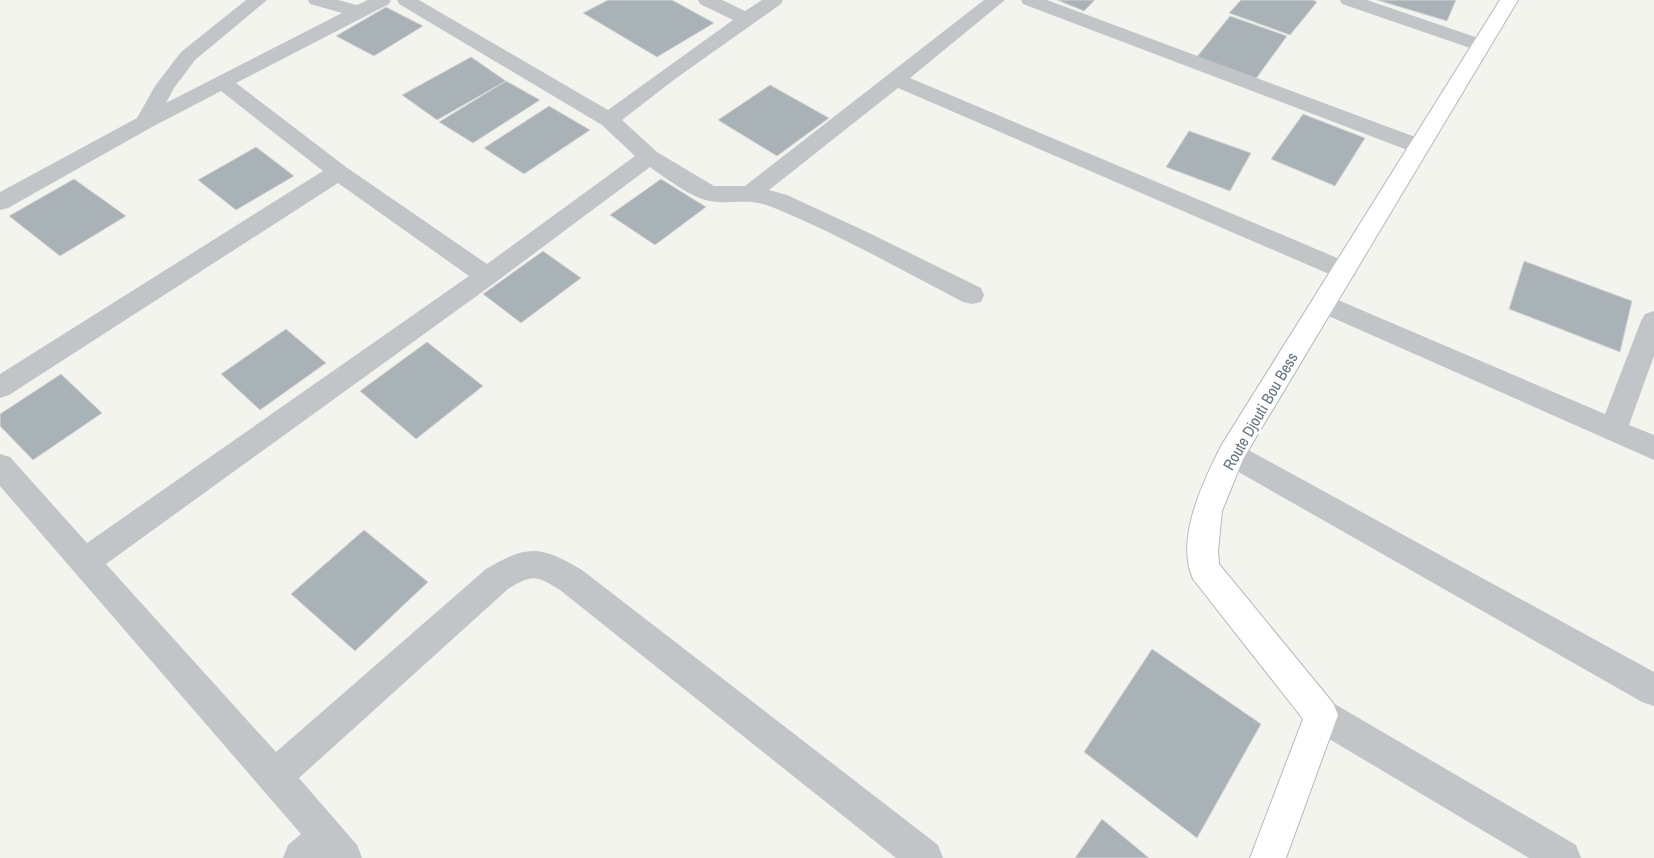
<svg xmlns="http://www.w3.org/2000/svg" width="1654" height="858" viewBox="0 0 1654 858" font-family="'Archivo Narrow',sans-serif">
	<rect width="100%" height="100%" fill="#f4f4ef"/>
	<path fill="#a9b2b7" stroke="#d5d5d2" d="M608,0h64l42,23 -57,34 -74,-44z
		M1057,0h38l-11,11z
		M1241,0h72l4,2 -27,33 -61,-22z
		M1377,0h79l-9,21z
		M386,7l37,19 -49,30 -38,-20z
		M1230,16l57,20 -32,44 -59,-22z
		M471,57l35,24 -69,39 -35,-25z
		M506,81l34,19 -67,43 -34,-21z
		M770,85l59,33 -52,38 -59,-36z
		M549,106l41,24 -66,44 -40,-26z
		M1303,114l62,24 -30,48 -64,-27z
		M1189,131l62,22 -21,38 -64,-24z
		M256,147l38,29 -58,34 -38,-30z
		M74,179l52,37 -66,40 -51,-40z
		M661,179l45,28 -51,38 -45,-30z
		M543,251l38,27 -60,45 -38,-29z
		M1524,261l108,40 -12,51 -111,-43z
		M286,329l40,34 -66,47 -39,-36z
		M427,342l56,44 -67,53 -56,-48z
		M61,374l41,39 -69,47 -33,-34v-12z
		M364,530l64,52 -73,69 -64,-57z
		M1152,649l109,75 -64,114 -113,-86z
		M1102,819l47,39h-74z"/>
	<g fill="none" stroke-linecap="round" stroke-linejoin="round">
		<defs>
			<path id="secondary" d="M1500,0h18l-275,459 -21,52 -4,40 1,13 114,139 5,12 -52,143h-36l53,-139 -110,-140c-18,-40 10,-97 28,-133z"/>
		</defs>
		<use href="#secondary" stroke="#b3b9bd" stroke-width="2"/>
		<path fill="#c1c5c8" fill-rule="evenodd" d="M246,0h21l-72,60 -21,28 -8,15 176,-90 -32,-9 -2,-4h30l19,5 11,-5h23l-2,4 -153,79 110,84 141,97 148,-108 -33,-31 -203,-121 -2,-4h22l189,110 125,-90 -33,-16 -2,-4h24l23,11 17,-11h21l-2,4 -106,75 -53,41 35,32 57,34h31l239,-186h21l-95,78 444,187 3,6 -3,6 -9,3 -9,-3 -438,-189 -129,102 18,5 80,37 114,56 3,7 -3,7 -9,2 -9,-2c-63,-33 -125,-68 -191,-95 -24,-10 -39,-2 -63,-6 -19,-4 -43,-23 -59,-34l-154,115 -390,282 170,188 210,-183c42,-25 55,-23 96,1l356,275 5,13h-47l-336,-268c-24,-15 -28,-16 -52,-1l-209,189 58,67 5,13h-79l5,-13 13,-11 -301,-348v-32l10,3 77,86 382,-267 -131,-93 -329,212 -9,3v-24l323,-203 -102,-80 -69,36 -144,81 -8,2v-18l137,-74 18,-32 26,-34z
			M1021,0h26l379,141 3,5 -3,5 -8,2 -8,-2 -387,-147z
			M1340,0h27l120,41 3,4 -3,4 -7,2 -7,-2 -131,-45z
			M1324,294l281,120 36,-93 4,-7 9,-3v45l-25,69 25,10v25l-339,-150 -3,-7 3,-7z
			M1231,442l10,4 413,226v34l-12,-4 -421,-240 -4,-8 4,-8z
			M1321,698l12,5 243,142 5,13h-52l-220,-131 -5,-12 5,-12z"/>
		<use href="#secondary" fill="#fff" fill-rule="evenodd"/>
	</g>
	<g text-anchor="middle" dominant-baseline="central" stroke-width="5" stroke-linejoin="round" paint-order="stroke">
		<g font-size="16" fill="#617583" stroke="#fff">
			<text transform="translate(1260 411) rotate(-60)">Route Djouti Bou Bess</text>
		</g>
	</g>
</svg>
